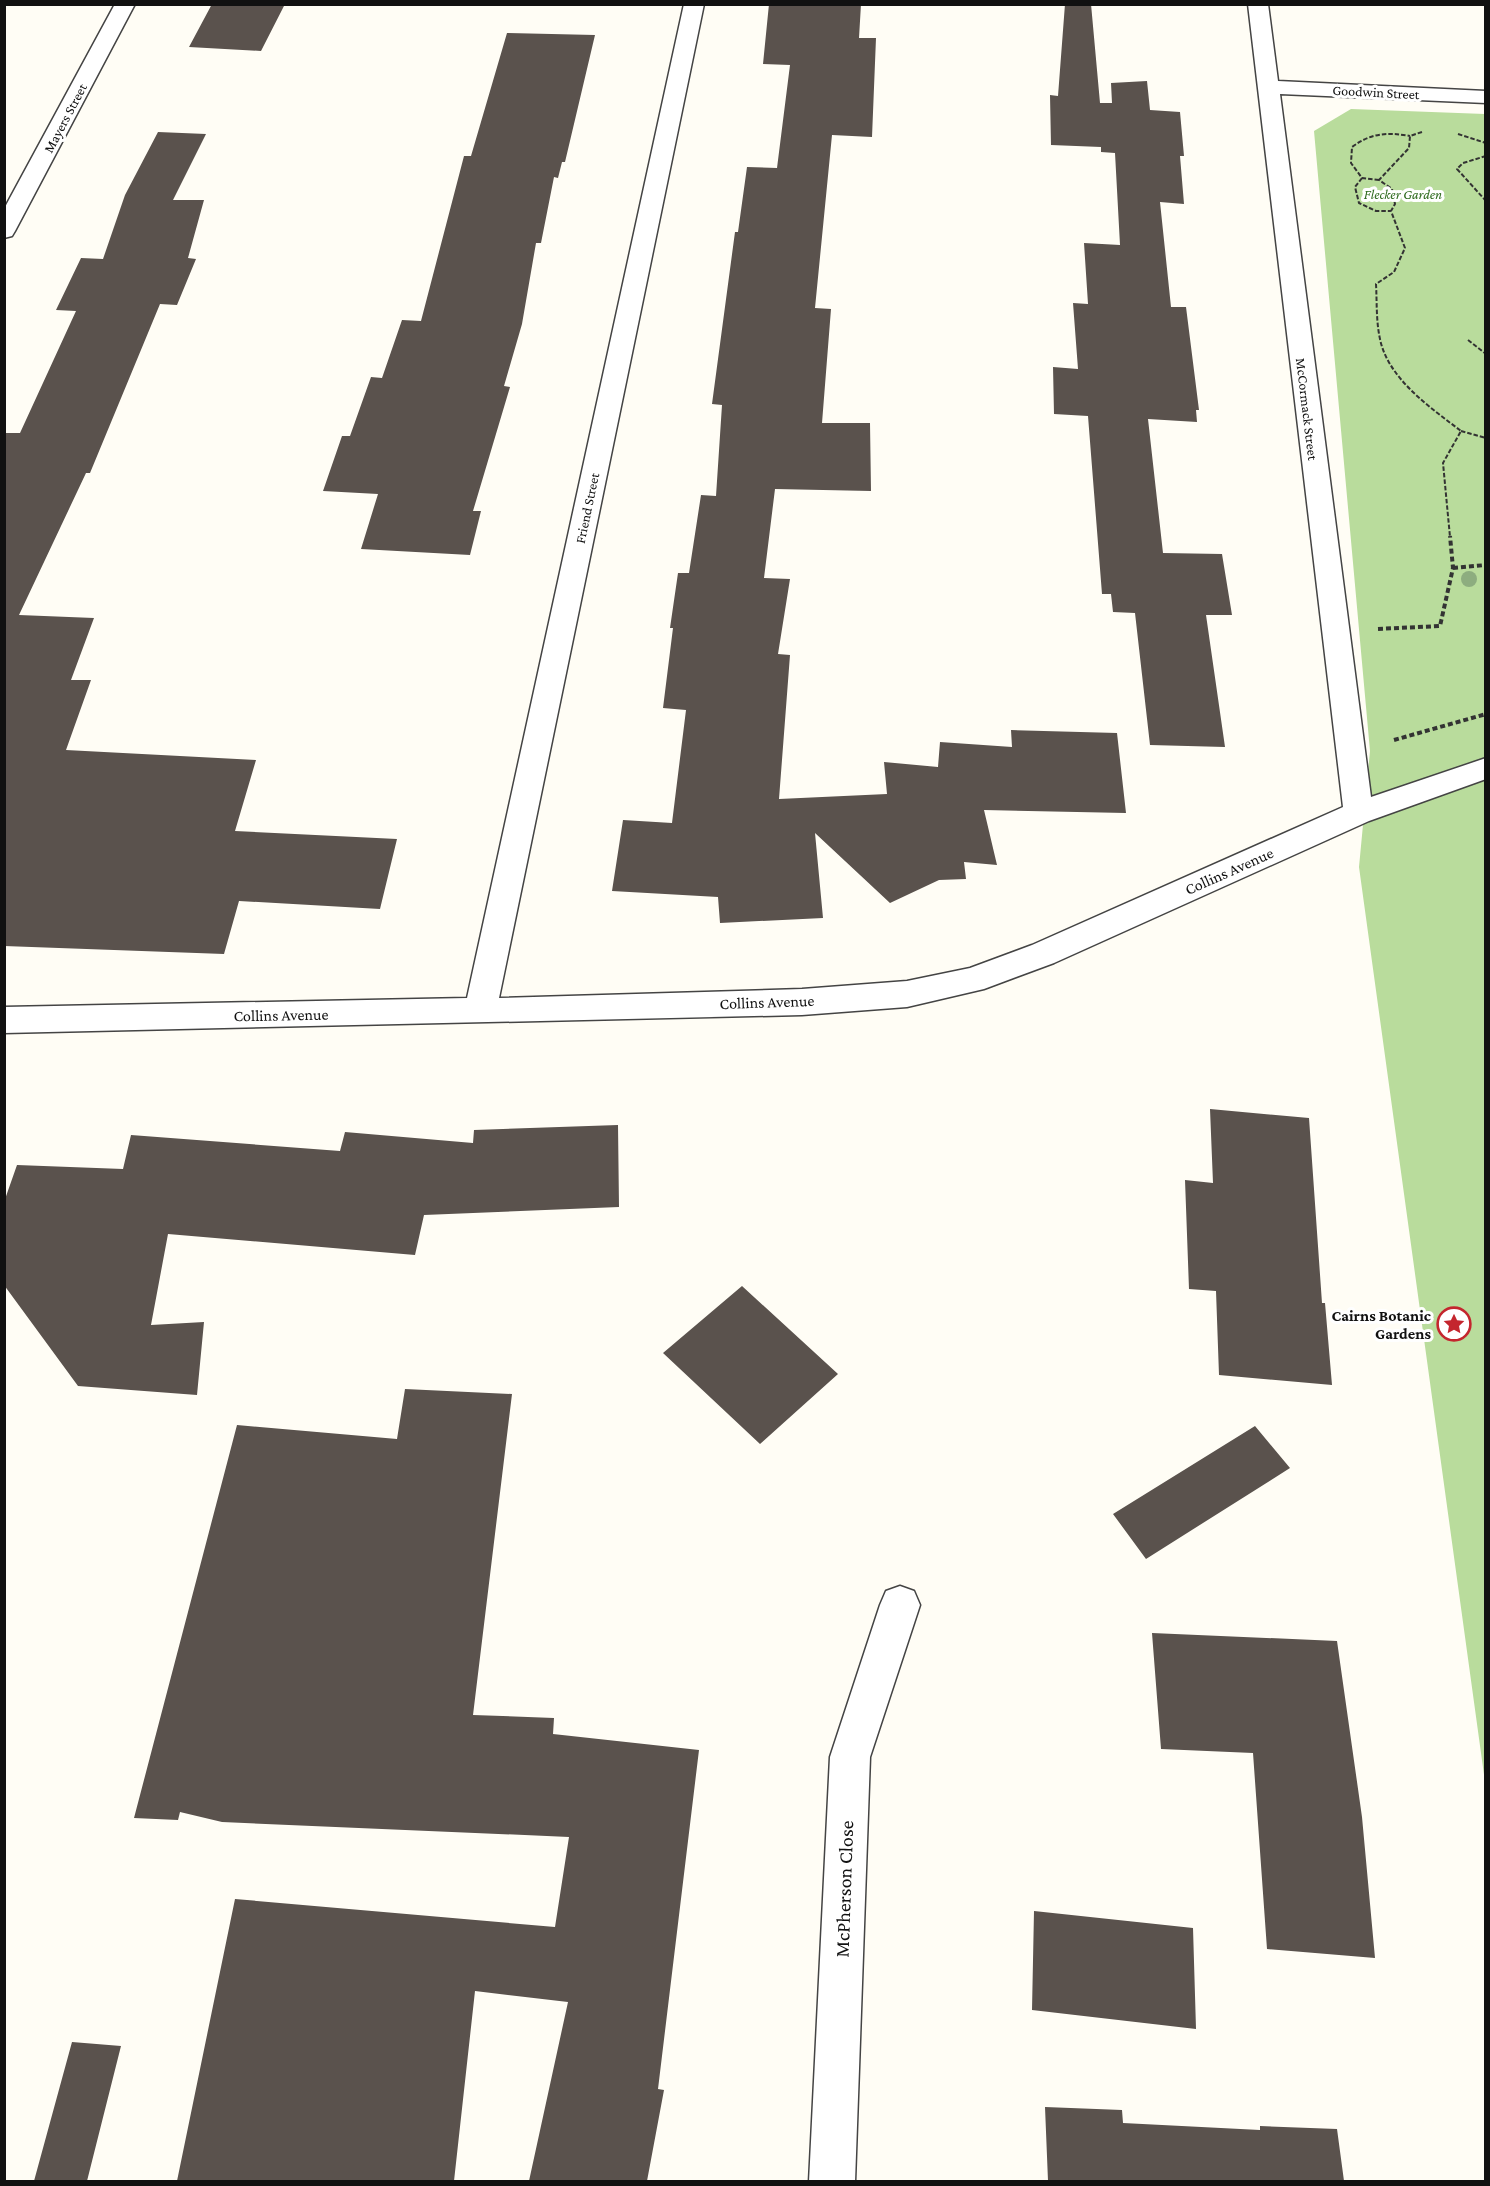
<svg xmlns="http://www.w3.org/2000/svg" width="1490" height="2186" viewBox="0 0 1490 2186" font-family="'Crimson Pro',serif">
	<rect width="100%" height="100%" fill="#fffdf5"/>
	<path fill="#b9dc9c" d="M1351,109l134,5v1668l-126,-915 11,-116 -56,-620z"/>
	<path fill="#5a524d" d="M212,4h73l-24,47 -72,-4z
		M769,4h92l-2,34h17l-4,99 -40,-2 -17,173 16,1 -9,114h48l1,68 -96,-2 -11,89 26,1 -12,75 12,1 -11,144 108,-5 -3,-32 54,5 2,-25 72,5 -1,-17 106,3 9,80 -142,-3 13,55 -33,-3 2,17 -27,1 -49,23 -75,-70 8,85 -103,5 -2,-26 -106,-6 11,-71 49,3 14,-113 -23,-2 10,-80h-3l8,-55h11l12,-78 15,1 6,-91 -10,-1 23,-172h3l9,-65 30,1 13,-103 -27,-1z
		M1065,4h26l9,99h12l-1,-20 36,-2 3,29 30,2 4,44h-4l4,48 -24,-2 11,105h15l13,103h-3l1,12 -49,-3 15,134 59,1 10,61h-26l19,132 -75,-2 -15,-132 -22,-1 -2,-18h-9l-14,-178 -34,-2 -1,-47 25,2 -5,-66 15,1 -4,-61 36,2 -5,-92 -14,-1v-5l-50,-2 -1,-50 8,1z
		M507,33l88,2 -30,127h-3l-4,16 -4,-1 -13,66h-5l-14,81 -18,62 6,1 -37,124h8l-11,44 -109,-6 17,-55 -55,-3 19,-55h8l21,-59 11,1 20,-58 19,1 43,-165h7z
		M158,132l48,2 -33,66h31l-16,58 8,1 -19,46 -17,-1 -70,169h-4l-67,142 75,3 -23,62h20l-25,70 190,10 -21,71 162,8 -17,70 -141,-8 -15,53 -220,-8v-513h16l56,-122 -20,-1 25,-52 22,1 22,-64z
		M1210,1109l99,9 13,185h3l7,82 -113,-10 -3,-84 -27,-2 -4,-109 28,3z
		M618,1125l1,82 -195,8 -9,40 -247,-21 -17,91 53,-3 -7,73 -119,-9 -74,-101v-83l13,-37 106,4 8,-34 209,16 5,-19 128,11 1,-13z
		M742,1286l96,88 -78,70 -97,-91z
		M405,1389l107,5 -39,321 81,3 -1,16 146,16 -41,339 6,1 -17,91h-118l39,-179 -93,-11 -21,190h-277l58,-282 320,28 14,-90 -347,-15 -42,-10 -2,8 -44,-2 103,-393 160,14z
		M1255,1426l35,42 -144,91 -33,-45z
		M1152,1633l185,8 25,176 13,141 -108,-9 -14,-196 -92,-4z
		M1034,1911l159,17 3,101 -164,-19z
		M72,2042l49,4 -34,135h-53z
		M1045,2107l77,3 1,13 137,7v-4l77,3 7,52h-296z"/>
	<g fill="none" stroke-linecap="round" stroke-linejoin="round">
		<defs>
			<path id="minor" d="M115,4h20l-120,227 -3,5 -8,2v-29z
				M684,4h20l-205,994 303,-9 105,-8 63,-13 62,-23 311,-138 -95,-803h20l10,77 208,10v12l-206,-9 91,703 115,-39v21l-117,42 -315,142 -70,26 -77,18 -105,8 -798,18v-26l463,-9z
				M900,1586l14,5 6,14 -50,152 -15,425h-46l21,-425 50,-152 6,-14z"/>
		</defs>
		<use href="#minor" stroke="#444" stroke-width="3"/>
		<path stroke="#333" stroke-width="2" stroke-dasharray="4.5 2" stroke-linecap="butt" d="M1422,132l-12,4 -1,12 -30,32 13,9 3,15 -4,7 14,37 -11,24 -18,12c1,18 0,37 4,55 8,40 51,69 81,92l-18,32 7,74
			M1458,134l28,9
			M1486,156l-23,7 -6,6 29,32
			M1362,178l-7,9 4,16 17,8h15
			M1379,180l-17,-2 -11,-15 1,-16c19,-14 35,-15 58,-11
			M1468,340l18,14
			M1461,431l25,7"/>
		<path stroke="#333" stroke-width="4" stroke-dasharray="5 3" stroke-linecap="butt" d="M1453,568l33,-3
			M1378,629l62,-3 13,-58 -3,-32
			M1394,740l92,-26"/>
		<use href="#minor" fill="#fff" fill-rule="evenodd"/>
	</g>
	<circle fill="#8dad7f" cx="1469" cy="579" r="8"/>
	<defs>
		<symbol id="sight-ring" viewBox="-11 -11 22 22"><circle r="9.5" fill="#fff" stroke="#c4262e" stroke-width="1.5"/><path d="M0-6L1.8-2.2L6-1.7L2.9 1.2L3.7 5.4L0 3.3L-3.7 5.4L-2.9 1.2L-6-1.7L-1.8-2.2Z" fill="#c4262e"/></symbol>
	</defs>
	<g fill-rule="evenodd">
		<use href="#sight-ring" x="1435" y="1305" width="38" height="38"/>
	</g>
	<g text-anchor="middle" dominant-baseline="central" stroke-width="6" stroke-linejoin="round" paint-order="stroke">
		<g font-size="14" fill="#111" stroke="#fff">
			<text transform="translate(1376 92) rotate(3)">Goodwin Street</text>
			<text transform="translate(65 118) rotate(-62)">Mayers Street</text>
			<text transform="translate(1307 409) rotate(83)">McCormack Street</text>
			<text transform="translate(587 508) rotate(-78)">Friend Street</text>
		</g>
		<g font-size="14" font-style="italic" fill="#2f6b1f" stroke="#fff">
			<text x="1403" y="194">Flecker Garden</text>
		</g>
		<g font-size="16" fill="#111" stroke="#fff">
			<text transform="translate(1229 871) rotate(-24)">Collins Avenue</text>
			<text transform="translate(767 1002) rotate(-2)">Collins Avenue</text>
			<text transform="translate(281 1015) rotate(-1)">Collins Avenue</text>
		</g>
		<g font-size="16" font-weight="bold" fill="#111" stroke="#fff" text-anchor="end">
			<text x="1431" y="1315">Cairns Botanic<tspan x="1431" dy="18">Gardens</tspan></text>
		</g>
		<g font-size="20" fill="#111" stroke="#fff">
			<text transform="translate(844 1889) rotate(-88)">McPherson Close</text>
		</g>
	</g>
	<rect width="1490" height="2186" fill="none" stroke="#111111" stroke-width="12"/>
</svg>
